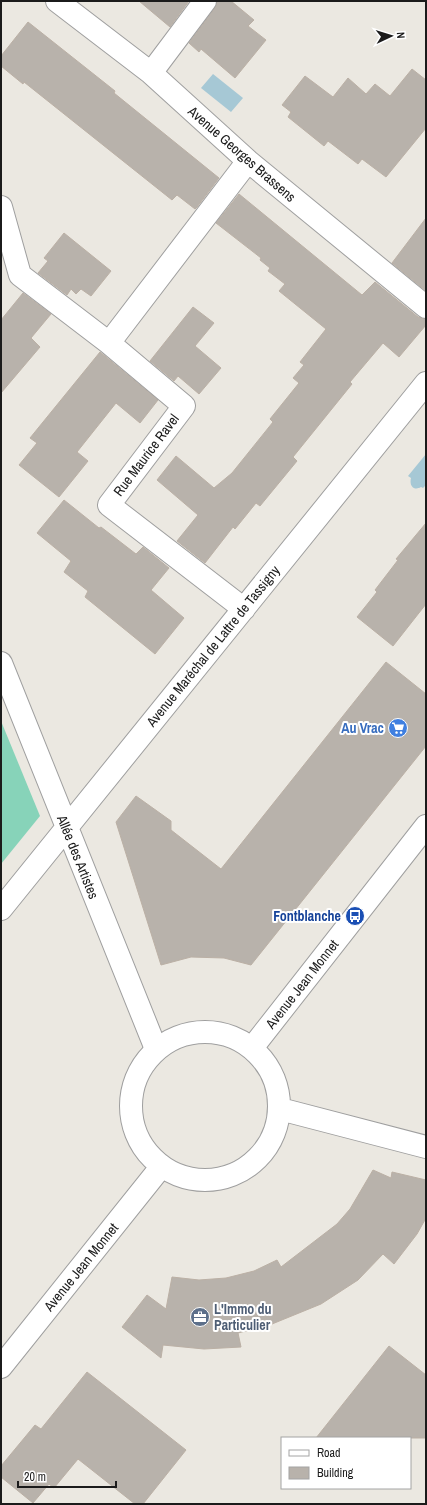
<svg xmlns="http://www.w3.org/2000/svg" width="427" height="1505" viewBox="0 0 427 1505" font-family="'Archivo Narrow',sans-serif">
	<rect width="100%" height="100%" fill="#ebe8e1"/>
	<path fill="#87d3b9" d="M1,721l39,95 -39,48z"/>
	<path fill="#a6c8d5" d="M213,74l30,24 -12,14 -30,-24z
		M426,454v31l-3,3 -2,-1c-7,4 -12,-1 -10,-9l-3,-2z"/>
	<path fill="#b8b2ab" stroke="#bbb0a5" d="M139,1h50l-19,26z
		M217,1h14l23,19 -6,6 18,14 -31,38 -34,-29 -2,3 -10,-9 26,-35z
		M28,22l87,69 -1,2 105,85 -22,29 -2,2 -18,-14 -5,5 -148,-118 -1,2 -22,-18v-10z
		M412,69l14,11v48l-40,49 -24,-18 -4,5 -30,-23 -4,5 -36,-29 3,-5 -9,-7 23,-29 28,21 15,-19 18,16 9,-10 15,12z
		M239,194l123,101 13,-13 43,35 8,2v6l-27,32 -16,-14 -33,39 2,2 -59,73 4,4 -37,45 -4,-3 -21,26 -2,-2 -28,36 -28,-22 21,-26 -41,-35 19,-24 38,32 18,-15 41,-51 -3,-3 29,-36 -6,-5 11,-13 -4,-3 26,-33 -47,-38 6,-7 -17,-13 2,-3 -10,-8 1,-2 -45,-35z
		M426,218v73l-34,-28z
		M64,233l47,38 -20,25 -10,-7 -5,5 -5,-5 -4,6 -29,-22 10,-12 -4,-3z
		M23,293l28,21 -20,24 9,9 -39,46v-73z
		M193,307l21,16 -19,23 26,22 -22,26 -21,-18 -4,5 -24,-20z
		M100,352l58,48 -18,23 -24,-20 -39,49 11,9 -29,36 -40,-32 18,-22 -7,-5z
		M64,500l35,28 2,-1 35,27 7,-7 26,21 -18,22 33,28 -29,36 -70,-57 3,-6 -24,-19 7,-11 -34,-28z
		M426,523v81l-33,42 -36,-29 20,-25 -2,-2 23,-30 -2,-1z
		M386,662l40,32v52l-175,219 -27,-7 -33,-1 -30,8 -45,-143 20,-26 35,25v9l50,39z
		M373,1170l18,8 1,-6 34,8v38l-9,16 -23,30 -11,-10 -25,26 -37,24 -49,20 -34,9 3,14 -37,2 -41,-4 -2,13 -39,-31 25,-32 19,14 6,-32 27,3 27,-2 28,-7 23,-11 4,7 56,-43 13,-15z
		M389,1346l37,29v63h-110z
		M87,1372l99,78 -43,54h-8l-57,-45 -24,29 -5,-4 -16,19 -32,-26v-11l34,-41 6,4z"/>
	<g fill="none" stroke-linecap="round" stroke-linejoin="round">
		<defs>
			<path id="minor" d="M57,1l94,72 97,88 178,146
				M151,73l54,-72
				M1,207l19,68 89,68 75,63 -75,99 135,104
				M109,343l139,-182
				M1,663l155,386
				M1,909l425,-526"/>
			<path id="tertiary" d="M131 1106a74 74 0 1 1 148 0a74 74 0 1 1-148 0Z
				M252,1048l174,-222
				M280,1109l146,38
				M1,1367l160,-200"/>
		</defs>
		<use href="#minor" stroke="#9f9f9f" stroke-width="24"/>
		<use href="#tertiary" stroke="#9f9f9f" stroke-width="24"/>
		<use href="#minor" stroke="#fff" stroke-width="22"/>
		<use href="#tertiary" stroke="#fff" stroke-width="22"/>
	</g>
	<defs>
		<symbol id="supermarket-disc" viewBox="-11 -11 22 22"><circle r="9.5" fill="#3f7fe0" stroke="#fff"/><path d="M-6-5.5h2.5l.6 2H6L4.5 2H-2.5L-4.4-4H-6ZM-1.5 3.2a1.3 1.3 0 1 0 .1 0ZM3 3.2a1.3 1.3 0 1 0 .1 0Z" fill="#fff"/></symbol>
		<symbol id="bus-disc" viewBox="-11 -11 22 22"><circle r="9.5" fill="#1a4fb4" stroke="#fff"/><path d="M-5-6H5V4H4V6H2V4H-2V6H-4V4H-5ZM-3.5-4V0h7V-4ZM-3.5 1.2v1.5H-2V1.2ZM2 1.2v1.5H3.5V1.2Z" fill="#fff"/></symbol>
		<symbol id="office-disc" viewBox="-11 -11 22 22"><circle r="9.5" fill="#5c6f8a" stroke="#fff"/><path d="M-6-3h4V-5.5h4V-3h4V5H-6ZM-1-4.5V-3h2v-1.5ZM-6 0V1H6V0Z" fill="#fff"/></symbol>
	</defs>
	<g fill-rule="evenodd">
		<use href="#supermarket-disc" x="387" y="717" width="22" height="22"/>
		<use href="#bus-disc" x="344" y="905" width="22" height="22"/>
		<use href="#office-disc" x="189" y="1306" width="22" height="22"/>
	</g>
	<g text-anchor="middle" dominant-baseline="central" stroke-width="4" stroke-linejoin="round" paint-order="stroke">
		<g font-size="14" fill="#1b1b1b" stroke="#fff">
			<text transform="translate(242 154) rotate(41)">Avenue Georges Brassens</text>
			<text transform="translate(146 455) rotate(-53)">Rue Maurice Ravel</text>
			<text transform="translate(213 646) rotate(-51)">Avenue Maréchal de Lattre de Tassigny</text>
			<text transform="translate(78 857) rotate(68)">Allée des Artistes</text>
			<text transform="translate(302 984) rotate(-52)">Avenue Jean Monnet</text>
			<text transform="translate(81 1267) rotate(-51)">Avenue Jean Monnet</text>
		</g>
		<g font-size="14" font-weight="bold" fill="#366cbe" stroke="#fff" text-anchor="end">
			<text x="384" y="728">Au Vrac</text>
		</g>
		<g font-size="14" font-weight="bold" fill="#164399" stroke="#fff" text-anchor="end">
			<text x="341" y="916">Fontblanche</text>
		</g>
		<g font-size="14" font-weight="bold" fill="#4e5e75" stroke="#fff" text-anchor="start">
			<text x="214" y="1309">L'Immo du<tspan x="214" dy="16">Particulier</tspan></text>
		</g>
	</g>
	<rect width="427" height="1505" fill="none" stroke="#1b1b1b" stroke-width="4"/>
	<rect x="281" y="1437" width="130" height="52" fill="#ffffff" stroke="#a4a4a4"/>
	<rect x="289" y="1450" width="20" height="6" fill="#ffffff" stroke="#a4a4a4"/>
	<text x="317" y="1457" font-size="12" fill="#1b1b1b">Road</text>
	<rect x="289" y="1467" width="20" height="12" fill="#b8b2ab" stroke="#a4a4a4"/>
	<text x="317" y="1477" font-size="12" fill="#1b1b1b">Building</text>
	<g transform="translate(391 36) rotate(86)" stroke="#ffffff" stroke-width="3" paint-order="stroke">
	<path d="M0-3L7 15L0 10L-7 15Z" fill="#1b1b1b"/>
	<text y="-6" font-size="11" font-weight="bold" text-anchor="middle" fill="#1b1b1b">N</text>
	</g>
	<path d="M18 1481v6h98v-6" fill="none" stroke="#1b1b1b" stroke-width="2"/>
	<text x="24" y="1481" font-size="12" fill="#1b1b1b" stroke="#ffffff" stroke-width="3" paint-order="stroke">20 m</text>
</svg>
